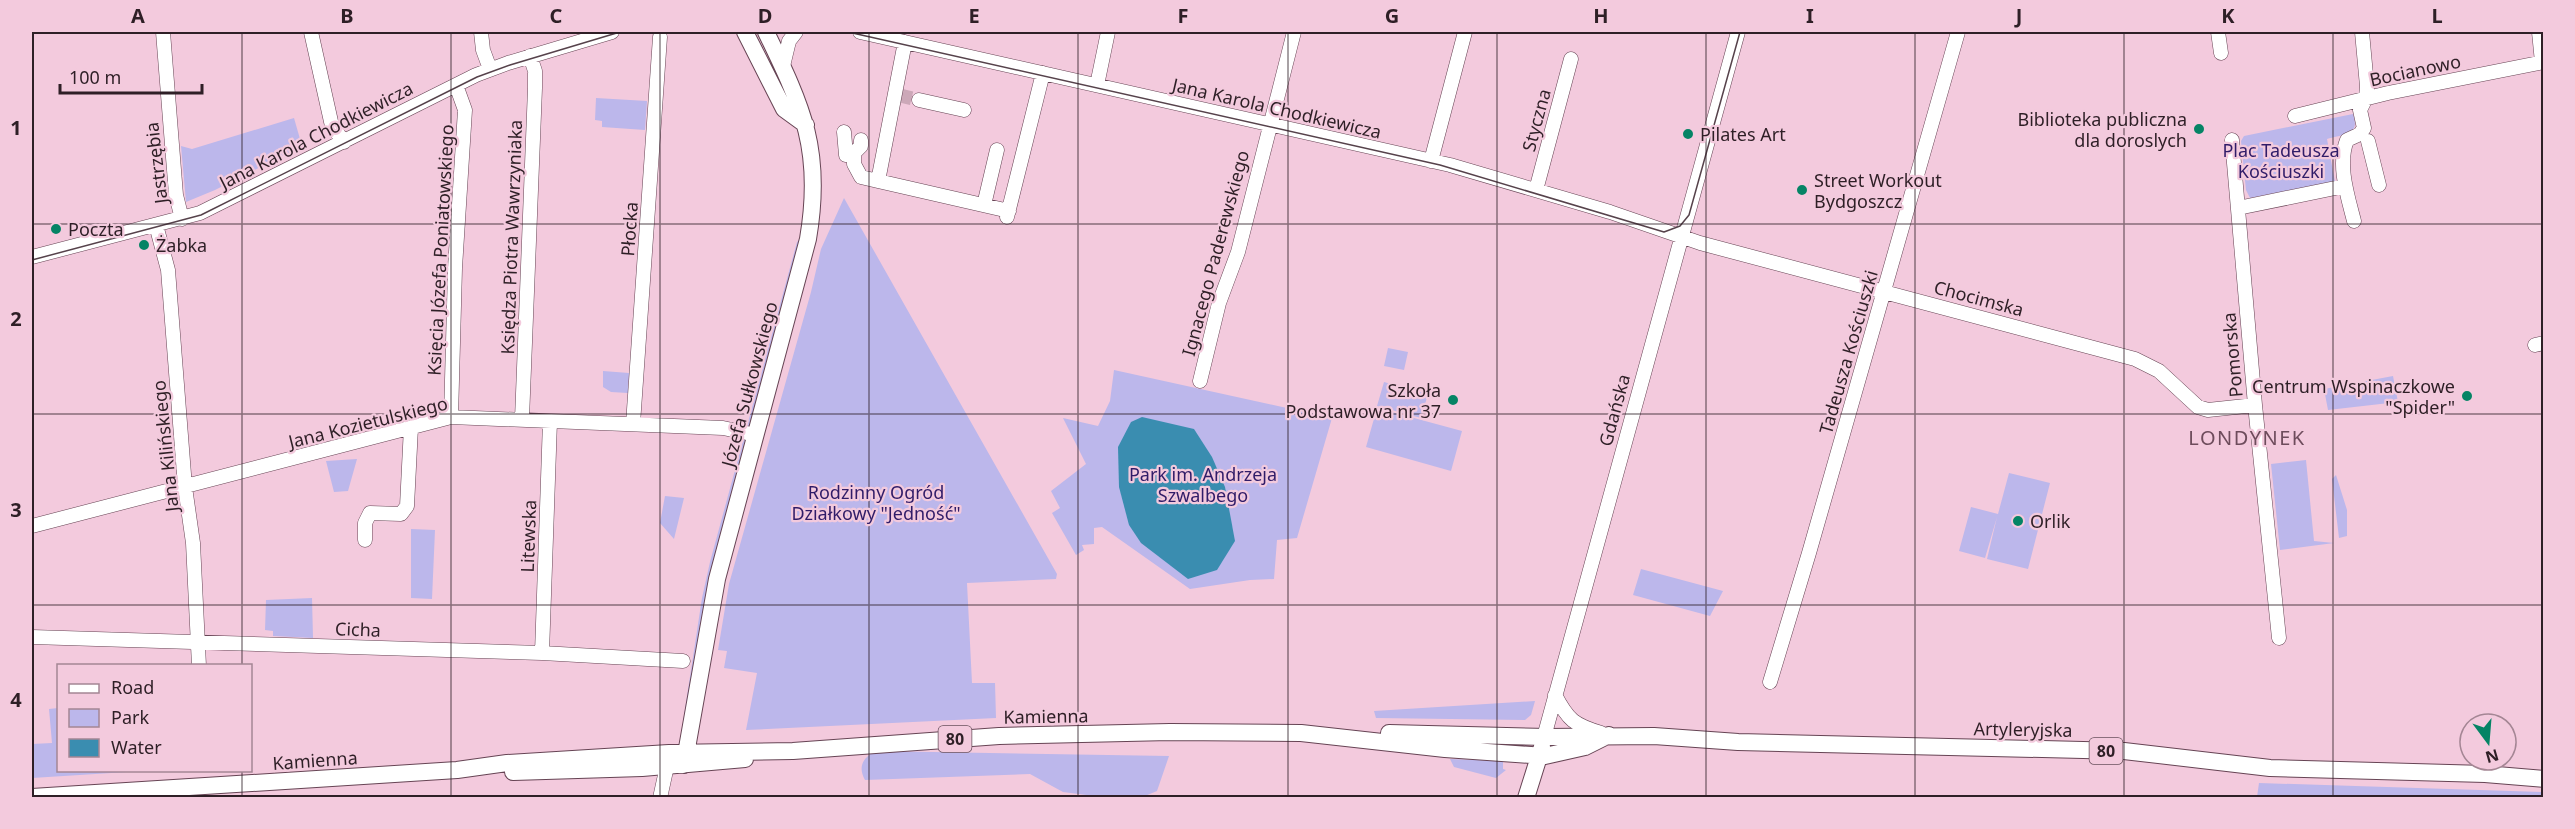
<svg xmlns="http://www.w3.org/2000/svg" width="2575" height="829" viewBox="0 0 2575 829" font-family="'Noto Sans',sans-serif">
	<rect width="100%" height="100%" fill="#f3cadd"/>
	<path fill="#bcb7eb" d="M596,98l51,3 -2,29 -43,-3v-6l-7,-1z
		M2353,114c8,22 -10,20 -26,25l8,43 -85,16 -4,-8 -5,-49 3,-5z
		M294,118l8,28 -87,44 -29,12 -5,-56 11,3z
		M844,198l213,376 -1,5 -89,4 5,100h23l1,35 -250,12 11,-57 -33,-5 3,-17 -9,-1 11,-66 82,-292 10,-43z
		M801,238l-116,490 -3,1 20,-131 8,-36 87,-320z
		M1388,348l20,4 -4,18 -20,-4z
		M1114,370l218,48 -35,120 -20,2 -3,39 -24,1 -60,9 -88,-62 -8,1v16l-12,1 2,5 -8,5 -24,-42 8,-5 -9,-17 35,-27 -23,-46 35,8 12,-25z
		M603,371l26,2 -1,20 -17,-1 -8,-5z
		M2393,376l5,26 -70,8 -4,-21z
		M1384,382l44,12 -7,24 -44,-12z
		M1377,408l85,23 -11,40 -85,-24z
		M357,459l-9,32 -14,1 -8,-31z
		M2306,460l8,81 20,2 -54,7 -9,-86z
		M2009,473l41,10 -22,86 -41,-10 10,-42 -12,41 -26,-7 12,-44 27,7z
		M2336,475l11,35v26l-8,2 -7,-59z
		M665,496l19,2 -10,41 -14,-16z
		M411,529l24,1 -3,69 -21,-1z
		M1641,569l82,22 -13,25 -77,-21z
		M312,598l1,40 -40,-2v-5l-8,-1 1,-30z
		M1535,701l-4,14 -6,5 -149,-2 -2,-7z
		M58,708v62l85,1 -111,7v-34l20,-1 -3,-34z
		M875,751l294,5 -12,35 -17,7 -38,-1 -39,-5 -33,-18 -165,6c-7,-13 -3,-21 10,-29z
		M1450,759l53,2v8l3,1 -10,8 -42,-11z
		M2259,783l284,9v5h-286z"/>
	<path fill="#3a8db0" d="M1142,417l52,12 18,28 13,30 10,54 -18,29 -29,9 -47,-36 -12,-18 -10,-38 -1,-40 13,-25z"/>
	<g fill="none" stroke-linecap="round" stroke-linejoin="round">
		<path stroke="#cca8b8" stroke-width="14" stroke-dasharray="14 7" stroke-linecap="butt" d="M898,95l21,5"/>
		<defs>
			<path id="minor" d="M163,32l13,163 6,24
				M311,32l21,94 12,16
				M481,32l2,18 7,19
				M860,32l590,133 160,47 90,31 435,116 24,12 39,36 10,3 47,-5
				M2218,32l3,21
				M2539,32l3,30
				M905,42l-27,139 131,30
				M783,66l6,-25 7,-9
				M1097,85l11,-53
				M919,100l45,10
				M2295,116l93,-23 156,-31
				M844,132l2,23 8,1
				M861,140v6l-7,7v11l7,13 17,4
				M2232,140l23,265 24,233
				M2368,141l11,44
				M1431,161l34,-129
				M1536,190l35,-131
				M984,205l13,-55
				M2238,208l107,-22
				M1007,217l36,-144
				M2354,221c-6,-24 -17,-56 -7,-81l13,-6 4,-6 -4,-18 6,-12 1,-12 -5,-54
				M156,225l12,45 17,217 8,56 6,123
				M32,257l168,-44 276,-138 32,-12 104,-31
				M2535,345l9,-2
				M1200,381l19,-78 19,-51 56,-220
				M451,417l4,-149 10,-158 -9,-25
				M522,419l13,-331v-17l-5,-15
				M633,424l27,-387
				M32,526l419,-109 272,11 33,7
				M365,540v-17l5,-10 31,1 6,-8 4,-79
				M32,637l510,16 141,8
				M542,653l8,-232
				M1770,682l39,-129 149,-521
				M1555,695c13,25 19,30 46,38
				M1544,737l194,-705
				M660,798l7,-32"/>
			<path id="major" d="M745,32l39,77 22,16
				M1389,733l158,4 107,-1 84,6 386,9 146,17 215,6 59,5
				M684,765l33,-186 91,-340c15,-88 -5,-131 -42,-207
				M513,772l129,-4 103,-9
				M32,797l425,-27 50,-7 162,-10 124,-2 206,-15 171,-4 131,1 144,16 100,7 40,-9 24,-12
				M1526,798l16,-51"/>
		</defs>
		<use href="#minor" stroke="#664454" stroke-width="15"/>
		<use href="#major" stroke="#664454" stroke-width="18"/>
		<use href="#minor" stroke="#fff" stroke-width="14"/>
		<use href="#major" stroke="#fff" stroke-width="16"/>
		<path stroke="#56424b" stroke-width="1.5" d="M848,32l592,133 224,67 16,-6 9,-11 51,-183
			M32,260l169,-45 276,-138 33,-12 110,-33"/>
	</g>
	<path fill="none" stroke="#2e1f26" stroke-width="1.5" stroke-opacity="0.55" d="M242,32v634M451,32v766M660,32v766M869,32v766M1078,32v766M1288,32v766M1497,32v766M1706,32v766M1915,32v766M2124,32v766M2333,32v766M32,224h2512M32,414h2512M32,605h2512M242,770v28"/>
	<g fill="#058465" stroke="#f3cadd" stroke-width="2">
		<circle cx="2199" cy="129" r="6"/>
		<circle cx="1688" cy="134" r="6"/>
		<circle cx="1802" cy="190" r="6"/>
		<circle cx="56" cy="229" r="6"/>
		<circle cx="144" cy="245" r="6"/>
		<circle cx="2467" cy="396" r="6"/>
		<circle cx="1453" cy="400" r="6"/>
		<circle cx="2018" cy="521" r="6"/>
	</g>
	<g text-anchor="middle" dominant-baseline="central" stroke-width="4.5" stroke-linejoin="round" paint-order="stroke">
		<g fill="#f3cadd" stroke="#69525d" stroke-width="1.5">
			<rect x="938.5" y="726" width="33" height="26" rx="4.5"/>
			<rect x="2089.5" y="738" width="33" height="26" rx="4.5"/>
		</g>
		<g font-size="16" font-weight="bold" fill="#2e1f26">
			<text x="955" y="739">80</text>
			<text x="2106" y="751">80</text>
		</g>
		<g font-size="18" fill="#2e1f26" stroke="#f3cadd">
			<text transform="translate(2415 70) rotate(-12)">Bocianowo</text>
			<text transform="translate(1277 108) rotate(13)">Jana Karola Chodkiewicza</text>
			<text transform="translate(1536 120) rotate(-75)">Styczna</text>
			<text transform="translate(316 135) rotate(-27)">Jana Karola Chodkiewicza</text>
			<text transform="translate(156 163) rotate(-97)">Jastrzębia</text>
			<text transform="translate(629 229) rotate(-86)">Płocka</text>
			<text transform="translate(511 237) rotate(-88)">Księdza Piotra Wawrzyniaka</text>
			<text transform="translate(440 250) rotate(-87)">Księcia Józefa Poniatowskiego</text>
			<text transform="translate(1215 253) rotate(-75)">Ignacego Paderewskiego</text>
			<text transform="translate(1979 298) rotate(15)">Chocimska</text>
			<text transform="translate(1848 352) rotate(-74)">Tadeusza Kościuszki</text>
			<text transform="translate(2232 355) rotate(-95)">Pomorska</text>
			<text transform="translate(749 384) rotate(-75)">Józefa Sułkowskiego</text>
			<text transform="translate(1614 410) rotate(-75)">Gdańska</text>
			<text transform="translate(368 422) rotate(-14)">Jana Kozietulskiego</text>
			<text transform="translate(165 446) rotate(-96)">Jana Kilińskiego</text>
			<text transform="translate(528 536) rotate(-88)">Litewska</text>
			<text transform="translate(358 629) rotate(2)">Cicha</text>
			<text transform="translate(1046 716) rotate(-1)">Kamienna</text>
			<text transform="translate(2023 729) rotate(1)">Artyleryjska</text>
			<text transform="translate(315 760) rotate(-4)">Kamienna</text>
		</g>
		<g font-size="18" fill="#2e1f26" stroke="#f3cadd" text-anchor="start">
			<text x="2187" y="119" text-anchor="end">Biblioteka publiczna<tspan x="2187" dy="21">dla doroslych</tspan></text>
			<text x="1700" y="134">Pilates Art</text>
			<text x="1814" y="180">Street Workout<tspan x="1814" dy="21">Bydgoszcz</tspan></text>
			<text x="68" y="229">Poczta</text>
			<text x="156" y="245">Żabka</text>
			<text x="2455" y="386" text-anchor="end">Centrum Wspinaczkowe<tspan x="2455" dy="21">"Spider"</tspan></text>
			<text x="1441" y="390" text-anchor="end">Szkoła<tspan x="1441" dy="21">Podstawowa nr 37</tspan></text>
			<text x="2030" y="521">Orlik</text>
		</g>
		<g font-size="18" fill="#301c68" stroke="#f3cadd">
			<text x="2281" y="150">Plac Tadeusza<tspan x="2281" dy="21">Kościuszki</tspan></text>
			<text x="1203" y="474">Park im. Andrzeja<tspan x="1203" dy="21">Szwalbego</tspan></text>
			<text x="876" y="492">Rodzinny Ogród<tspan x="876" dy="21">Działkowy "Jedność"</tspan></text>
		</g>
		<g font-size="20" letter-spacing="1.5" fill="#6e4c5c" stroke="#f3cadd">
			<text x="2247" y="437">LONDYNEK</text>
		</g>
	</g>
	<rect width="2575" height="829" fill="none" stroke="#f3cadd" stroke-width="66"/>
	<rect x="57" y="664" width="195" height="108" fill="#f3cadd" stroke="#a48694" stroke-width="1.5"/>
	<rect x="69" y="684" width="30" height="9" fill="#ffffff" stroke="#a48694" stroke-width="1.5"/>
	<text x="111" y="694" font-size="18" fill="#2e1f26">Road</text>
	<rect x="69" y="709" width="30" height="18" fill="#bcb7eb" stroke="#a48694" stroke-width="1.5"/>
	<text x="111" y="724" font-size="18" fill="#2e1f26">Park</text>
	<rect x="69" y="739" width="30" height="18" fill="#3a8db0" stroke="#a48694" stroke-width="1.5"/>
	<text x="111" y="754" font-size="18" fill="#2e1f26">Water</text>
	<g transform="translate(2488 742) rotate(164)"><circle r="28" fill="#f3cadd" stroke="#a48694" stroke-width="1.5"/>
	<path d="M0-4.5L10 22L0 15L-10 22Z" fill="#058465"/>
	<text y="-9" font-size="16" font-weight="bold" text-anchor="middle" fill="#2e1f26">N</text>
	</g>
	<path d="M60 84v9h142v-9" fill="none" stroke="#2e1f26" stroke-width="3"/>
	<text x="69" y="84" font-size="18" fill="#2e1f26" stroke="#f3cadd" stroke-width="4.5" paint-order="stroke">100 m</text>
	<rect x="33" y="33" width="2509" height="763" fill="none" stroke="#2e1f26" stroke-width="2"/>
	<g font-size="20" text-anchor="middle" font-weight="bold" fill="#2e1f26">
		<text x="138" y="23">A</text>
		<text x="347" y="23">B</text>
		<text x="556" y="23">C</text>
		<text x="765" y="23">D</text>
		<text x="974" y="23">E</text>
		<text x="1183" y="23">F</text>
		<text x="1392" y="23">G</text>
		<text x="1601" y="23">H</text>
		<text x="1810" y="23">I</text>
		<text x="2019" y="23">J</text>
		<text x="2228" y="23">K</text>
		<text x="2437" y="23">L</text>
		<text x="16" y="135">1</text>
		<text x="16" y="326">2</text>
		<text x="16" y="517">3</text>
		<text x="16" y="707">4</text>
	</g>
</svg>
